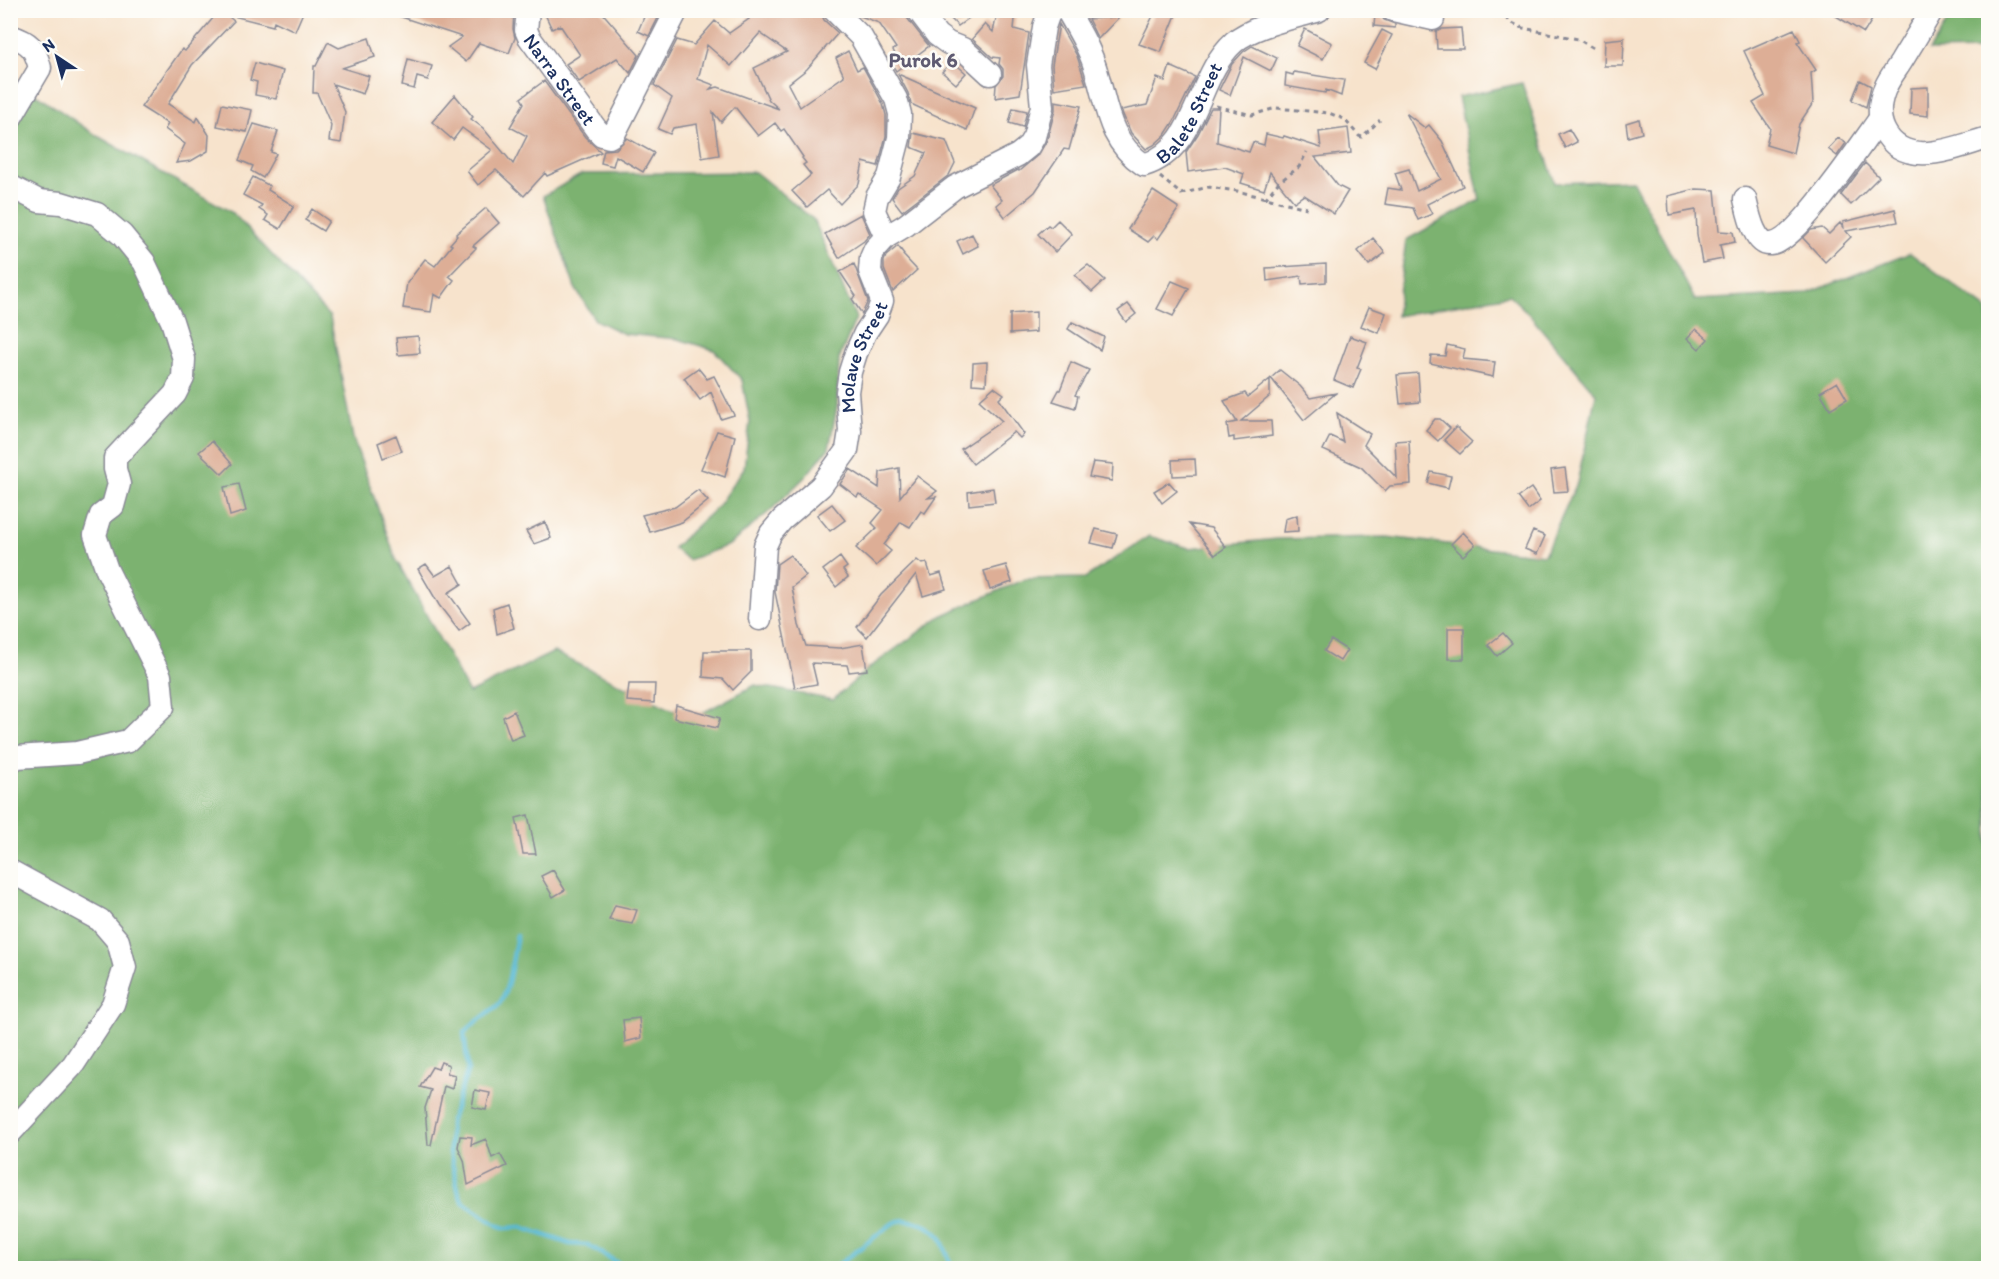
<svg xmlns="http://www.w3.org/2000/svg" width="1999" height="1279" viewBox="0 0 1999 1279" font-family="Itim,sans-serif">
	<rect width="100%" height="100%" fill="#fdfcf7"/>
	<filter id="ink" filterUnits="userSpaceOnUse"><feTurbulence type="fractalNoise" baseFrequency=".0167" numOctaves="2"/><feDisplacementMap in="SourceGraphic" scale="12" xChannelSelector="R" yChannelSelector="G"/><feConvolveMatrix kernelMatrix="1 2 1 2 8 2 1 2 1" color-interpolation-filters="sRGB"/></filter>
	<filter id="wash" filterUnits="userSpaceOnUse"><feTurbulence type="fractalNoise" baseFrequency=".008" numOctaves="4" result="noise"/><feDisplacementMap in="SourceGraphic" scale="24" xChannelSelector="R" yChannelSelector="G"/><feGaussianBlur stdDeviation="1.35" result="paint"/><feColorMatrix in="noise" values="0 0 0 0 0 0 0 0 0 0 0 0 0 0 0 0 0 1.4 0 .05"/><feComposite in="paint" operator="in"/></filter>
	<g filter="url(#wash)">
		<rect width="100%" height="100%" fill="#f7e3cc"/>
		<path fill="#7bb270" stroke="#4b7067" stroke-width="1.5" d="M1954,11h34v39l-59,1z
			M10,79l10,4 74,51 139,79 97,104 23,121 43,121 73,134 85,-41 137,67 64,-34 78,15 36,-32 72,-52 84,-37 60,-1 64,-42 40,12 88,-9 110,-2 157,18 33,-72 19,-89 -69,-82 -18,-17 -113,21 10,-76 74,-40 -22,-103 64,-14 33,100 77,-3 63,120 111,-6 104,-41 78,57v958h-1977z
			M755,172l59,48 42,98 -17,41 -2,48 -8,41 -24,29 -35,34 -41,34 -41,15 -15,-12 44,-41 27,-39 6,-47 -8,-41 -28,-30 -36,-11 -54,-5 -29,-14 -20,-32 -32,-92 39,-22z"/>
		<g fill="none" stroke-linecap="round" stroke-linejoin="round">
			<path stroke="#55b8d3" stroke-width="4.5" d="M517,936c-4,16 -8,59 -19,69 -11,10 -24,17 -34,28l4,36 -18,54v30l9,41 4,8 34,23 9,3 15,-1 49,17 18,1 38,23
				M834,1268l59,-45c9,-4 13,-3 23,-1 28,8 26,21 36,46"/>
		</g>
		<g id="blocks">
			<path fill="#ddae96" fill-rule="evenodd" d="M220,10l14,11 -42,44 -24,39 28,18 2,-5 11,18 -1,16 -17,10 -15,2 9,-19 -20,-15 3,-5 -27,-17 41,-58 3,2z
				M229,10h75l-9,21 -21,-10 -1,5 -44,-11z
				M386,10h58l23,8 2,-8h45l-1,19 2,9 -6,15 -30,-10 -13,19 -18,-15 14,-10 -76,-25z
				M543,10h57l39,45 -9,18 -13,-15 -38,24 -13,-18 14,-9 -20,-30 -8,4z
				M647,10h15l-13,26 -11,-5z
				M755,10h65l4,10 14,13 -31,36 -19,15 12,23 44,-31 -8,-18 12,-7 9,19 6,-3 20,37 3,11v21l-8,30 -15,-4 -4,22 -19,20 -13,-14 -20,17 -15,-16 19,-16 -8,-10 3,-2 -4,-5 1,-1 -19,-28 -3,2 -6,-8 -17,13 -23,-29 -14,15 -8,-10 6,43 -17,3 -5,-34 -24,4 -3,6 -12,-5 14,-31 -18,-13 23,-45 17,5 21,-24 14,12 20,-14 -2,-3zM760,33l27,19 -33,16 15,32 10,9 -61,-22 -8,2 4,-4 -16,-6 9,-34 24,21z
				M854,10h51l2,8 22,28 -33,25 -8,-14 7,-3 -2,-4 3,-2 -17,-25 -21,-8z
				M935,10h45l-22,16 -15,-15 -5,4z
				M998,10h18l-2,19 15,4 -9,61 -25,4 1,-13 7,-9v-7l-4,-5 1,-6 -8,-1 -20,-18 13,-15 8,8z
				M1156,10h22l-17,42 -22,-8z
				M1826,10h52l-14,23z
				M1375,14h5l4,6 11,4v4l-21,-2z
				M1119,17l-21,22 -10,-20z
				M1059,24l18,32 9,28 -32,5 -2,-24z
				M1461,28l2,21h-26l-1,-17 6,-3z
				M1305,29l27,14 -9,16 -26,-13z
				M1794,29l6,12 -3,1 19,28 -5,3 2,30 -14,21 -6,29 -27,-8 4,-17 -17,-25 12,-7 -21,-45z
				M1382,30l10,5 -17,34 -11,-6z
				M369,38l6,19 -33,11 27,8 -6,18 -30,-10 12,28 -4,31 -12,-2 2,-16 -14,-32h-4l1,-27h2l12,-24 11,6z
				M1624,38l-1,28h-19l1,-26z
				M1252,46l25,12 -6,13 -27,-14 -14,38 -11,-5 13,-26 11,-12z
				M408,59l24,7 -4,14 -11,-3 -3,12 -12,-3z
				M952,61l14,12 -10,11 -14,-12z
				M255,63l28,8 -7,28 -21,-4 2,-13 -7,-2z
				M1170,66l25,11 -21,44 -9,14 -11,10 -8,4 -15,-16 -10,-23 26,-5 10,-27 8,3z
				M1294,72l50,8 -3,16 -15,-6 -1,3 -40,-7 1,-13 7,2z
				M898,74l77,34 -8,22 -56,-26 -3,-11z
				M1860,80l11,6 -5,21 -14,-7z
				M544,81l41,56 16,15 -54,24 -2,-3 -21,23 -28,-26 -18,15 -11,-14 25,-21 -30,-22 -9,12 -21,-18 23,-27 18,22 -2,2 12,9 30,36 14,-28 -17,-9 14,-24 -3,-5z
				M1928,87v29l-18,-2 1,-26z
				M1055,101l26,5 -12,44 -5,-1 -29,43 -30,25 -9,-12 6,-5 -12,-15 28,-15 1,1 20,-17 8,-14 8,-30z
				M222,104l30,6 -5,22 -30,-6z
				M1013,108l14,3 -4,16 -14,-4z
				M1211,108h8l-2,34 32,10 4,-10 11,3 2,-11 17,4 1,-2 37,12 -2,-16 29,-4 3,25 -36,4 23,29 10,5 -14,23 -30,-19 -10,7 -24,-30 -6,18 -23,-7 3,-9 -19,-7 -37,5 -2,-20 12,-18z
				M1406,113l19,15 4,-3 13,16 21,45 -36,18 5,10 -14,6 -5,-12 -28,-4 3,-16 13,2 -6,-17 14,-4 8,22 24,-12z
				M1639,119l3,14 -14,4 -2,-14z
				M254,124l24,7 -7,21 5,2 -13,24 -12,-7 2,-5 -14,-6z
				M1569,129l8,13 -12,6 -7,-14z
				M913,133l33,8 9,22 -6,12 -47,36 -10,-13 6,-10 17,-12 11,-23 -15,-6z
				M627,138l27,15 -11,19 -27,-16 -3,10 -12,-3 3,-13 12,-1z
				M1838,138l8,5 -9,13 -9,-7z
				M1865,163l14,14 -28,28 -10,-10z
				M253,177l17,9 -2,4 26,16 -14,23 -15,-9 3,-5 -9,-6 3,-4 -19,-10z
				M1696,189l19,1 4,41 14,1 2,10 -15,3 3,14 -21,4 -5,-28 -1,-25 -27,5 -1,-19z
				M1153,191l26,17 -21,31 -4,-3 -6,6 -20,-13z
				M486,208l13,15 -26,23 3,2 -27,28 5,4 -13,18 -7,-4 -3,18 -28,-4 4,-25 18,-24 10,7 17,-21 -2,-1 7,-8 -1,-2z
				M312,209l17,12 -6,10 -18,-11z
				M1895,209l3,13 -52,9 5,6 -26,25 -22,-24 8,-8 11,-2 7,6 11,-11 4,6 -1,-7z
				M861,214l9,20 -6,7 -25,17 -14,-24z
				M1058,220l14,14 -17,18 -17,-18 10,-9 3,2z
				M972,234l6,12 -15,8 -6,-13z
				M1373,238l12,15 -16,12 -11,-14z
				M898,246l6,8 -1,1 14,15 -24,22 -9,-23v-8l2,-5z
				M854,264l14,37 -6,13 -10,-15 4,-3 -16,-24z
				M1326,264v18l-24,2 -1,-8 -34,5 -1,-13z
				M1088,265l17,15 -13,12 -17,-17z
				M1172,281l17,7 -16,28 -16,-7z
				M1128,304l8,10 -10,8 -8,-11z
				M1369,307l17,6 -7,20 -18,-7z
				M1036,312v20l-26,2v-20z
				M1072,322l32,15 -4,13 -32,-21z
				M1696,329l12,10 -9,10 -12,-11z
				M418,336l2,17 -22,2 -2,-17z
				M1350,336l17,6 -10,26 4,1 -8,19 -19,-8z
				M1447,345l18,4 -2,10 32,3 -2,15 -63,-14 1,-8 14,1z
				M987,362l-1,23 -14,-1 1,-21z
				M1071,362l18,8 -14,25 3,1 -3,12 -22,-7 6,-11h1z
				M698,368l9,11 7,-3 20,39 -13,4 -10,-27 -11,8 -16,-22z
				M1280,370l20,16 10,12 26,-5 -32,27 -33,-42z
				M1418,373l2,29 -20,2 -3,-29z
				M1270,379v17l-29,25h30l1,15 -38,5v-4l-5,1 -2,-14 10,-2 -13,-21 21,-8 3,4z
				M1837,382l10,17 -17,10 -10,-17z
				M994,387l10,7 -5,5 25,35 -4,4 -6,-6 -41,32 -12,-15 41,-28 -23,-21z
				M1337,413l33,21 -6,11 33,33 -2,-37 14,-1 2,44 -21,2 -5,5 -24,-24 -38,-17 7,-14 13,6z
				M1435,419h5l10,9 -12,13 -12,-11z
				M1456,427l16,15 -12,12 -16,-14z
				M717,431l18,5 -10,41 -24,-8z
				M396,435l6,16 -19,7 -5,-15z
				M212,441l20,23 -10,10 -23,-22z
				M1195,459l1,16 -23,1 -1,-16z
				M1093,462l20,2 -1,17 -23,-4z
				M899,468l1,29 17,-21 20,15 -9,7 8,-1 -11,16 -4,-2 -11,16 -9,-5 -17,23 7,6 -15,15 -20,-18 21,-20 -5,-5 11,-13 -24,-16 -2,3 -17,-13 10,-15 29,19 1,-16z
				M1565,468l3,23 -14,1 -3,-22z
				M1431,472l20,4 -3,12 -20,-5z
				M1169,482l8,9 -15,12 -8,-12z
				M239,484l7,27 -16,5 -6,-29z
				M993,488l2,14 -26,3 -1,-13z
				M1531,488l9,13 -12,9 -10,-13z
				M698,490l10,11 -26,21 -32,10 -8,-17 33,-8z
				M832,504l13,16 -15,11 -13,-16z
				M1297,515l1,16 -15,1 2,-13z
				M545,522l6,16 -17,6 -8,-13z
				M1189,524l22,4 15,19 -11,8z
				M1096,529l21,5 -4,14 -22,-5z
				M1533,531l12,5 -8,18 -12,-5z
				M1463,532l12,13 -12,11 -12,-12z
				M790,555l16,21 -14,11 7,38 7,21 34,2 23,-4 4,26 -18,2 -2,-7 -35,-2 5,21 -22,4 -20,-96 2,-28z
				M840,557l7,10 -4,3 5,7 -12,10 -13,-17z
				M917,560l5,4 5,-1 4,13 10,-3 5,16 -23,7 -7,-22 -49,63 -10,-10 24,-32z
				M426,564l9,12 17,-10 10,18 -14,9 22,30 -11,8 -20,-26 -21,-36z
				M1006,565l6,17 -22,8 -6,-19z
				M507,603l7,25 -17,6 -4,-26z
				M1448,628h16v31h-16z
				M1503,633l9,10 -15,13 -9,-11z
				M1331,640l16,10 -7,11 -16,-10z
				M704,651h47v21l-18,18 -10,-11 -20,-2z
				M629,684h26l-1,19 -27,-2z
				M676,705l44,13 -3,10 -43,-10z
				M514,711l10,24 -13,5 -8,-23z
				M528,815l8,39h-13l-7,-36z
				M553,870l12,20 -12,7 -12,-21z
				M615,905l22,5 -5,14 -23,-4z
				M639,1018l2,20 -16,4 -2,-22z
				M441,1062l8,3 -2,8 8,2 -3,14 -8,-3 -13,59h-3l-3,-37 6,-18 -11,-3 12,-20 6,2z
				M475,1090l15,3 -4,17 -14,-3z
				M460,1136l12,1 -1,8 15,-6 6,19 8,-4 7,12 -39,19 -4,-25 -6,-13z"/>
		</g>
	</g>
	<g filter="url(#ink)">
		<use href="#blocks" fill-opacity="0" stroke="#898995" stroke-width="1.5"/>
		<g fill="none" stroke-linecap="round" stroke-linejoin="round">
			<defs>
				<g id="minor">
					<path id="s1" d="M528,10l-2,20 3,7 67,92 6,6 7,2 5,-3 63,-124"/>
					<path d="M834,10l27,27 35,62 4,15 -1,24 -10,39 -12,20 -3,14 12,26"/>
					<path d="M918,10l19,25 11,8 15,6 27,25"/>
					<path id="s2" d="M1067,10c8,14 16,27 22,41 19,42 12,85 55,114 54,-16 52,-89 90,-123 20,-17 60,-24 85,-32"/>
					<path d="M1393,10l40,9"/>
					<path d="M1932,10c-10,18 -21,35 -31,52 -5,8 -11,15 -15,24 -7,15 -9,29 -2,44 20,41 72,17 104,8"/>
					<path d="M10,36c20,6 25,12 30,32l-30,51"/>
					<path d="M10,186l29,15 22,2 36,11 25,21 22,27 28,59 12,38 -1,19 -8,16 -60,64v11l4,15 -6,22 -12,9 -6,20 12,35 53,106 3,31 -35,34 -51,12 -60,4 -7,5"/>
					<path d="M1745,199c3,12 9,47 26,45 24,-1 92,-102 108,-124"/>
					<path id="s3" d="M760,619l5,-73 6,-13 11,-13 39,-34 26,-36 3,-19 -3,-39 3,-20 6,-19 9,-20 12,-18 5,-14 -12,-30 1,-13 4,-9 11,-12 20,-12 49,-38 63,-32 10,-8 6,-10 8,-30 -4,-42 6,-38 6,-17"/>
					<path d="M10,871l90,49 18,21 7,26 -12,37 -40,61 -63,68"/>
				</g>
			</defs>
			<use href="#minor" stroke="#898995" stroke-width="25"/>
			<path stroke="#898995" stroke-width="3" stroke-dasharray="4.5 4.5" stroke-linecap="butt" d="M1500,10l10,12 13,6 55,11 15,9
				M1449,16l12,-6
				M1216,106l36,9 24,-7 53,5 15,6 15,17 3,1 18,-17
				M1160,177l21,17 27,-7 29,4 70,17
				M1265,199l13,-16 21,-16 8,-15"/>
			<use href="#minor" stroke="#fff" stroke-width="22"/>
		</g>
	</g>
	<g text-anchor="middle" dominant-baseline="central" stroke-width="5" stroke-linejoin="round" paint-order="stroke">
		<g font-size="20" fill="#1b2f5e" stroke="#fdfcf7">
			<text stroke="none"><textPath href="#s1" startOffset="80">Narra Street</textPath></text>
			<text stroke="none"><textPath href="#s2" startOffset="248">Balete Street</textPath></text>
			<text stroke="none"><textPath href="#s3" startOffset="297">Molave Street</textPath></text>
		</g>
		<g font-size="21" font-weight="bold" fill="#5f5b72" stroke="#fdfcf7">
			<text x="923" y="59">Purok 6</text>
		</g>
	</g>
	<rect width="1999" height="1279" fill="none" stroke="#fdfcf7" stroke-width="36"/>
	<g transform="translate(57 57) rotate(324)" stroke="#fdfcf7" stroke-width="4.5" paint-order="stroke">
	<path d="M0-4.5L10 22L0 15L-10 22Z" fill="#1b2f5e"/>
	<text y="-9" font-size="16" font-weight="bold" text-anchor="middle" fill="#1b2f5e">N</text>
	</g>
</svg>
